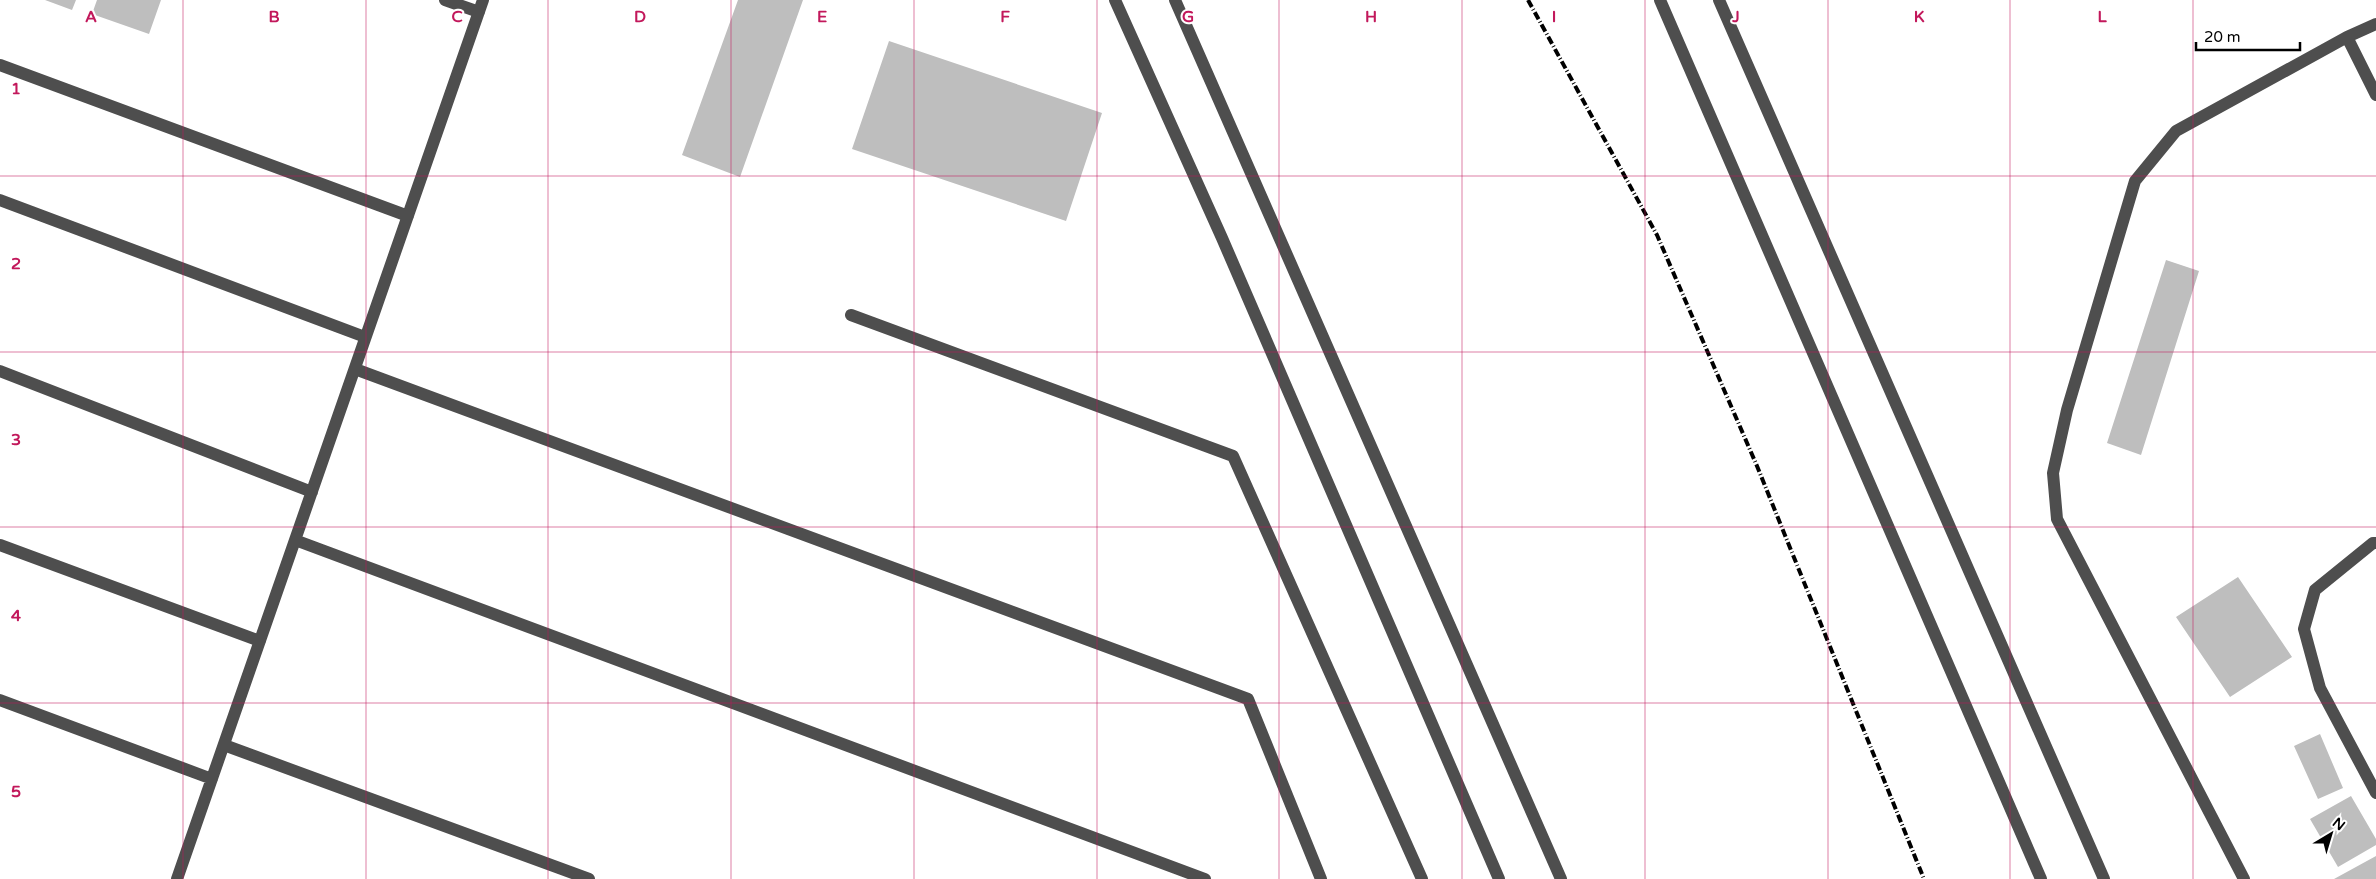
<svg xmlns="http://www.w3.org/2000/svg" width="2376" height="879" viewBox="0 0 2376 879" font-family="'Varela Round',sans-serif">
	<rect width="100%" height="100%" fill="#fff"/>
	<path fill="#bebebe" d="M45,0h31l-4,10z
		M97,0h64l-12,34 -57,-20z
		M738,0h65l-63,177 -58,-22z
		M889,41l213,72 -36,108 -214,-72z
		M2166,260l33,11 -58,184 -34,-12z
		M2238,577l54,80 -62,40 -54,-80z
		M2320,734l23,54 -25,11 -24,-53z
		M2351,796l25,43v6l-38,22 -28,-48z
		M2376,856v23h-42z"/>
	<g fill="none" stroke-linecap="round" stroke-linejoin="round">
		<path stroke="#4e4e4e" stroke-width="12" d="M445,0l34,12
			M1115,0l107,238 277,641
			M1175,0l386,879
			M1660,0l381,879
			M1719,0l385,879
			M2347,37l29,58
			M0,65l408,151
			M0,200l365,137
			M851,315l382,141 189,423
			M355,369l893,330 73,180
			M0,371l312,121
			M295,540l910,339
			M2376,543h-3l-58,47 -11,39 16,59 56,105
			M0,545l260,96
			M0,700l212,79
			M224,745l365,134
			M177,879l306,-879
			M2244,879l-187,-360 -4,-46 14,-63 68,-229 41,-50 171,-94 29,-13"/>
		<path stroke="#000" stroke-width="4" stroke-dasharray="8 2.5 1 2.5" stroke-linecap="butt" d="M1528,0l129,235 100,231 167,413"/>
	</g>
	<path fill="none" stroke="#c2185b" stroke-width="1" stroke-opacity="0.55" d="M183,0v879M366,0v879M548,0v879M731,0v879M914,0v879M1097,0v879M1279,0v879M1462,0v879M1645,0v879M1828,0v879M2010,0v879M2193,0v879M0,176h2376M0,352h2376M0,527h2376M0,703h2376"/>
	<g font-size="16" text-anchor="middle" font-weight="bold" fill="#c2185b" stroke="#fff" stroke-width="4" stroke-linejoin="round" paint-order="stroke">
		<text x="91" y="22">A</text>
		<text x="274" y="22">B</text>
		<text x="457" y="22">C</text>
		<text x="640" y="22">D</text>
		<text x="822" y="22">E</text>
		<text x="1005" y="22">F</text>
		<text x="1188" y="22">G</text>
		<text x="1371" y="22">H</text>
		<text x="1554" y="22">I</text>
		<text x="1736" y="22">J</text>
		<text x="1919" y="22">K</text>
		<text x="2102" y="22">L</text>
		<text x="16" y="94">1</text>
		<text x="16" y="269">2</text>
		<text x="16" y="445">3</text>
		<text x="16" y="621">4</text>
		<text x="16" y="797">5</text>
	</g>
	<g transform="translate(2331 834) rotate(38)" stroke="#ffffff" stroke-width="4" paint-order="stroke">
	<path d="M0-4L9 19L0 12L-9 19Z" fill="#000000"/>
	<text y="-8" font-size="14" font-weight="bold" text-anchor="middle" fill="#000000">N</text>
	</g>
	<path d="M2196 42v8h104v-8" fill="none" stroke="#000000" stroke-width="2.5"/>
	<text x="2204" y="42" font-size="15" fill="#000000" stroke="#ffffff" stroke-width="4" paint-order="stroke">20 m</text>
</svg>
